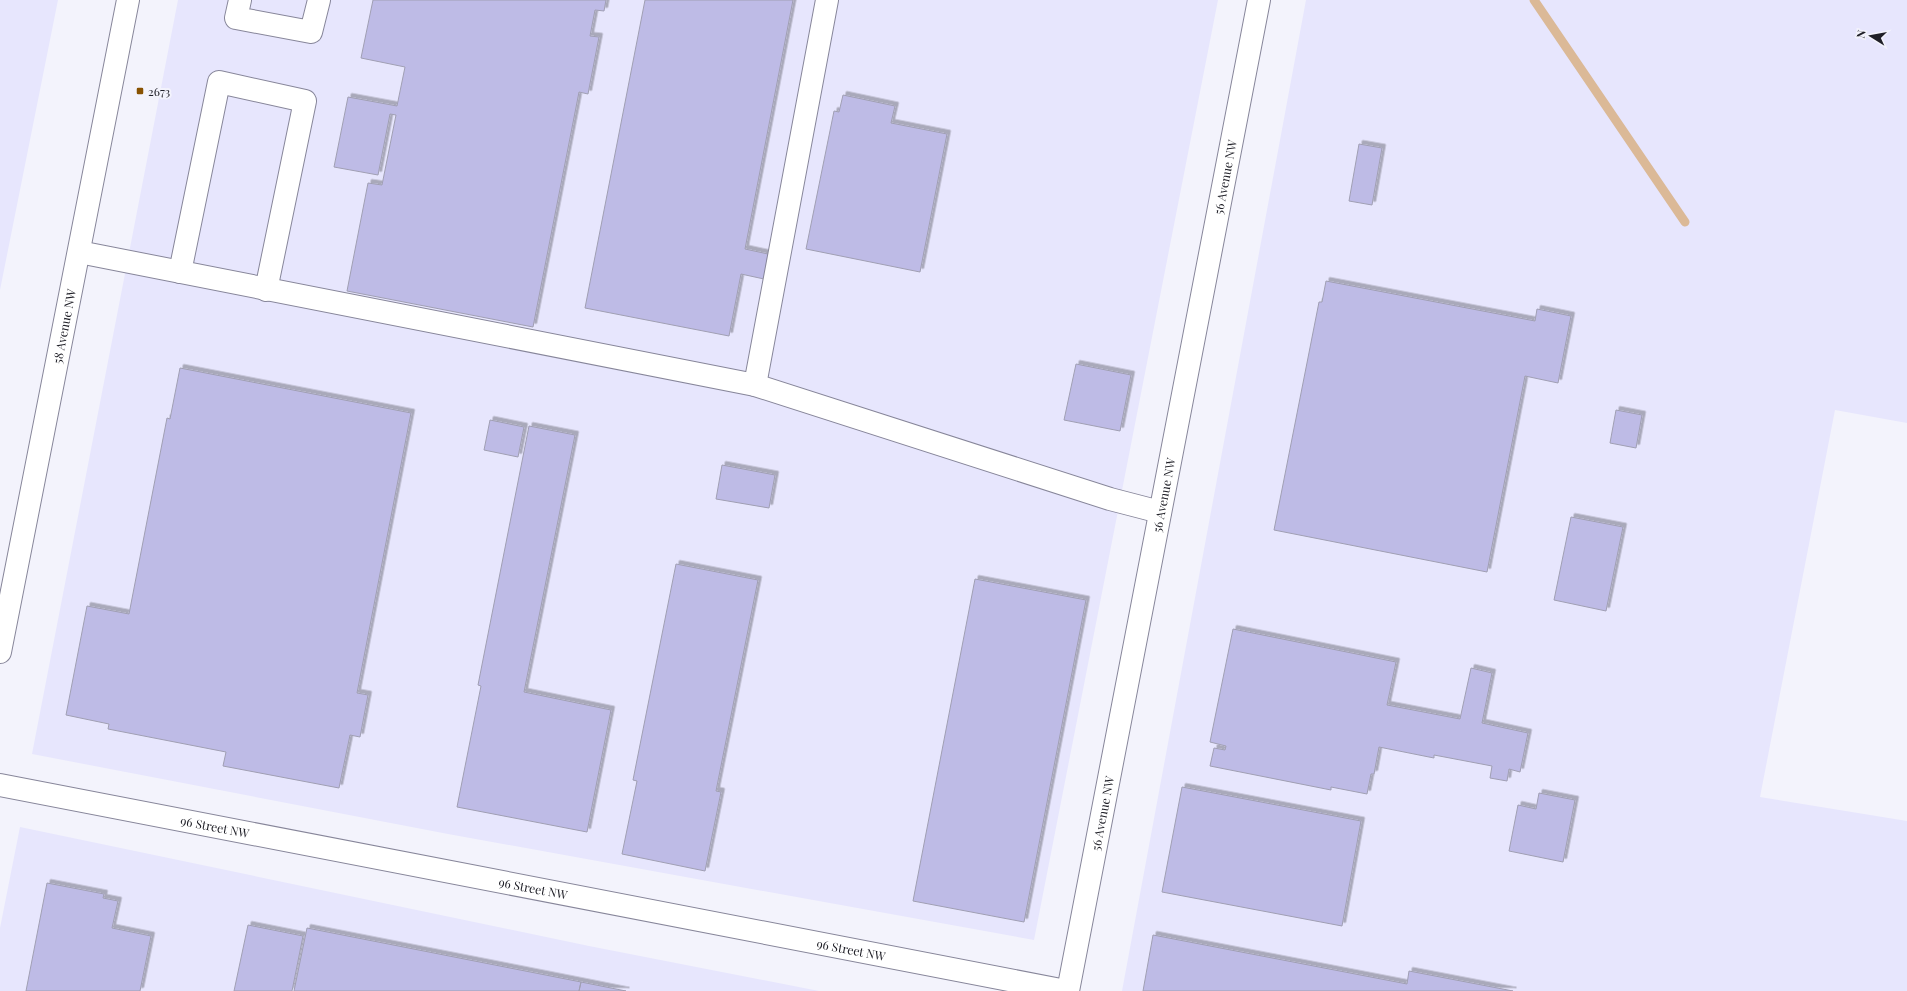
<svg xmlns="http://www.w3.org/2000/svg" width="1907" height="991" viewBox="0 0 1907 991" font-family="'Playfair Display',serif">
	<defs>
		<filter id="shadow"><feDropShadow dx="3.5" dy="-3.5" stdDeviation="0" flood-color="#0004"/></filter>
	</defs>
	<rect width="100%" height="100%" fill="#f3f3fc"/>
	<path fill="#e7e6fd" d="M0,0h58l-58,290z
		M178,0h1040l-184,940 -586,-106 -416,-80z
		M1306,0h601v423l-72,-13 -75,387 147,24v170h-785z
		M20,827l569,119 230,45h-819v-63z"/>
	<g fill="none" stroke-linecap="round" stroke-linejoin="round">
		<path stroke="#dbb997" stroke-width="9" d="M1534,0l151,222"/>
	</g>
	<path fill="#bebbe6" stroke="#a09fb3" filter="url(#shadow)" d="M373,0h233l-2,11 -9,-1 -5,26 9,1 -11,57 -9,-2 -46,235 -186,-36 21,-108 14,2 14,-70 -6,-1 -12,61 -44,-8 14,-70 49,9 8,-39 -44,-9z
		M645,0h148l-48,249 23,5 -4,25 -23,-5 -12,62 -144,-28z
		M843,95l52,11 -4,17 56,11 -27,138 -114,-23 28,-138 5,1z
		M1359,144l23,4 -10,57 -23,-4z
		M1326,281l209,40 2,-12 34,7 -13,67 -33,-7 -38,196 -213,-42 45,-228h3z
		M1076,364l55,11 -11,56 -56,-11z
		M180,368l231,45 -54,280 11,2 -8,42 -10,-2 -11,53 -116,-22 3,-14 -118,-23 1,-5 -43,-9 21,-109 42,8 38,-196 3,1z
		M1616,410l26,5 -6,33 -26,-5z
		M490,420l34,7 -6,30 -34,-7z
		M529,426l46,9 -51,257 87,18 -24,122 -130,-25 24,-121 -3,-1z
		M722,465l53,10 -6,33 -53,-9z
		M1571,517l52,10 -17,84 -52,-11z
		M676,564l82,16 -42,211 5,1 -16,79 -83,-17 15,-73 -4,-1z
		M975,579l111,21 -62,322 -111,-21z
		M1233,629l163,33 -9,43 73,14 11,-51 21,5 -10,50 46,10 -8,39 -11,-3 -2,12 -17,-3 2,-12 -58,-11v3l-55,-11 -5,27h-3l-4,20 -36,-7v3l-121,-24 4,-18 11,2 1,-4 -16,-4z
		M1182,787l179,34 -19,105 -180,-34z
		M1539,793l36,7 -12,62 -54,-11 9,-46 18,4z
		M47,883l57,11 -1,4 15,3 -6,27 39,8 -11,55h-114z
		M248,925l55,11 -11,55h-58z
		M307,928l274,54 -2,9h-285z
		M1153,935l254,49 2,-13 104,20h-370z
		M581,982l45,9h-47z"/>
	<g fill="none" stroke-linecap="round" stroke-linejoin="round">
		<defs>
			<g id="minor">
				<path d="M240,0l-4,18 75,14 8,-32"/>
				<path d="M79,252l676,133 72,-385"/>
				<path d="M180,272l39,-190 86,19 -39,189"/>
				<path d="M755,385l355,114 50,13"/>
				<path id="s1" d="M0,652l128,-652"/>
				<path id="s2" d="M0,785l1066,206"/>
				<path id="s3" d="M1068,991l191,-991"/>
			</g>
		</defs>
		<use href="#minor" stroke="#87869a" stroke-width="24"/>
		<use href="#minor" stroke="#fff" stroke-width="22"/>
	</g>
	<rect fill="#885201" stroke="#f3f3fc" stroke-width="1.5" x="136" y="87" width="8" height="8" rx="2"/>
	<g text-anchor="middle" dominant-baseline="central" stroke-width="4" stroke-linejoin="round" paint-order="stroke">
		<g font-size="12" fill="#202028" stroke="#f3f3fc" text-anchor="start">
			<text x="148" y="91">2673</text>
		</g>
		<g font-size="12" fill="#202028" stroke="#f3f3fc">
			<text stroke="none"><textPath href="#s3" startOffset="829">56 Avenue NW</textPath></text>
			<text stroke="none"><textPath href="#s1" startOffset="332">58 Avenue NW</textPath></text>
			<text stroke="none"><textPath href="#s3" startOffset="505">56 Avenue NW</textPath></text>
			<text stroke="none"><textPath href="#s3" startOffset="181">56 Avenue NW</textPath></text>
			<text stroke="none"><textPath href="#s2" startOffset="219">96 Street NW</textPath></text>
			<text stroke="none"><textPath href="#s2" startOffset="543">96 Street NW</textPath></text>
			<text stroke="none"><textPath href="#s2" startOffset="867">96 Street NW</textPath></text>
		</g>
	</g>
	<g transform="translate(1871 36) rotate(281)" stroke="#f3f3fc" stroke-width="3" paint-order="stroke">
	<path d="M0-3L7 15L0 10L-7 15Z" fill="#202028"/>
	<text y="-6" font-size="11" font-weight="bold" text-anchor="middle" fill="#202028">N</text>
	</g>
</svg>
